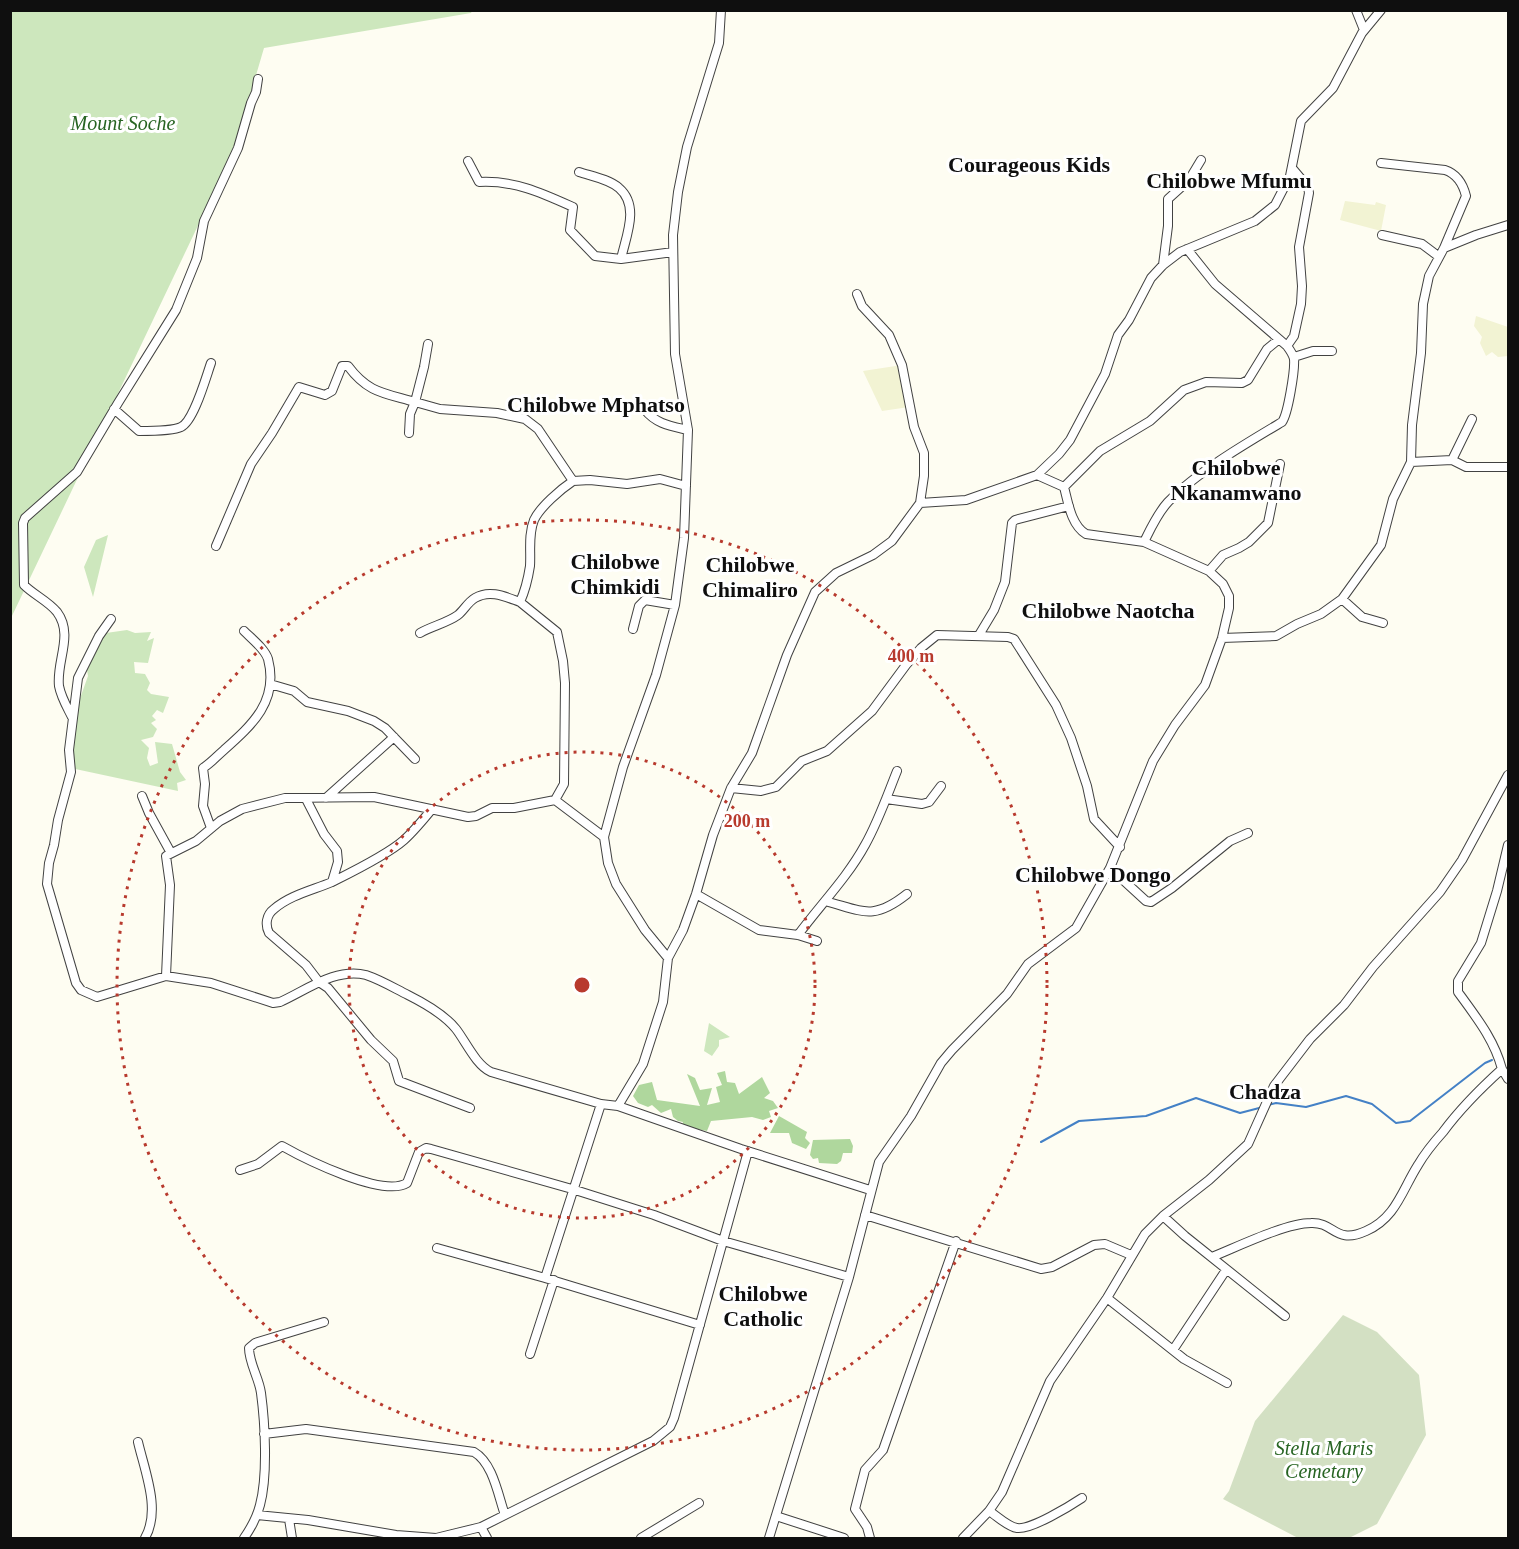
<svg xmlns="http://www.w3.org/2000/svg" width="1519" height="1549" viewBox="0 0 1519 1549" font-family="Georgia,serif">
	<rect width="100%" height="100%" fill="#fefdf2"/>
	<path fill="#f2f3d3" d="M1345,201l30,4 1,-3 10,3 -5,26 -41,-11z
		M1476,316l32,11v29l-10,1 -6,-5 -6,4 -6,-13 2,-6 -8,-11z
		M902,365l7,42 -27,4 -19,-40z"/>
	<path fill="#cde7bd" d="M11,11h461l-1,2 -207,35 -30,102 -223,468z
		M108,535l-15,62 -9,-30 12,-27z
		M127,630l8,3 16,-1 -4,9 7,-3 -6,25 -14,-1 1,11 10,1 5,9 -3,7 4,4 18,3 -6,16 -6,-3 -5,6 4,4 -5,3 6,6 -4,8 -12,3 8,8 -2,10 3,8 8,-3 -3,-21 17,2 8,28 6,8 -9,3 1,8 -112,-24v-16l12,-47 10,-28 -2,-12 10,-19 10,-12z
		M709,1023l21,14 -11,3v6l-7,10 -8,-5z"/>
	<path fill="#afd79d" d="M725,1071l2,11 8,1 4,11 23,-17 8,16 -6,5 9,3 5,7 -9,3 2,6 -8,3 -11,-3 -41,4 -4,10 -25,-5 1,-4 -5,-1 -5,-4 -2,-8 -10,4 -9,-8 -4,2 -10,-4 -5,-7 6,-11 13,-3 5,18 43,6 -13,-32 8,4 5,12 12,-2 -5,17 13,-3 -4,-15 6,-2 -5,-12z
		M779,1116l28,16 -2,6 5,5 -4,6 -14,-6 -3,-10h-19z
		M850,1139l3,7 -1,7h-9l-2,8 -4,3 -18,-1 -1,-5 -5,1 -3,-4 3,-15z"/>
	<path fill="#d3e0c3" d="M1343,1315l34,17 42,43 7,60 -49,89 -28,14h-51l-75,-39 6,-8 26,-70z"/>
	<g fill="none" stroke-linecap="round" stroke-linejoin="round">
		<path stroke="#4481c6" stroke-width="2" d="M1268,1105l8,-2 30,4 40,-11 26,8 24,19 14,-2 75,-58 7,-3
			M1041,1142l38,-21 67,-5 50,-18 44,15 23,-6"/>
		<defs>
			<path id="minor" d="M1356,10l8,20
				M468,161l11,21c35,-2 63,11 94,25l-3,23 25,26 26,3 52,-7
				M1381,163l64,7c12,4 18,14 21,26l-22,52
				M579,172c12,4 30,7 40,16 21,18 7,48 2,71
				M1382,235l40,9 16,12
				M1163,265l5,-39v-27l21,-19 12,-20
				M428,344l-4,23 -9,35 25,7 57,4 28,6 13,10 35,52
				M1287,346l7,-10 7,-32 1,-18 -3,-39 10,-54 -1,-6 -16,-19
				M1294,357l19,-6h19
				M114,409l25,22c9,0 34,0 42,-4 13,-6 25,-50 30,-64
				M645,410c11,14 26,16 43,20
				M1452,460l20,-41
				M1411,462l41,-2 14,7h42
				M1037,475l22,-21 11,-14 35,-66 13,-39 11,-15 22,-42 12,-13 17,-13 75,-31 20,-16 15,-29 11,-55 32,-33 29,-55 19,-23
				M573,481l17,-1 37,4 33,-5 26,7
				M1064,487l36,-36 50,-30 34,-31 22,-8 36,1 6,-3 19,-31 11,-9
				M1144,542c7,-14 13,-28 24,-40 29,-30 77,-58 114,-80 6,-8 13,-52 12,-63 -1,-5 -4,-9 -7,-13l-72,-62 -28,-35
				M216,546l35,-82 21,-31 27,-46 26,8 7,-4 10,-25h6c20,27 36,27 67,36l-5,12 -1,19
				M1209,571l14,-16 16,-7 10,-6 19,-19 12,-59
				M1342,599l20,18 21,6
				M111,619l-12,17 -21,42 -9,72 2,22 -13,48 -4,25 -5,18 -2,21 29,99 5,7 16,7 69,-21 45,7 62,20 7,-1c25,-11 56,-35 86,-27 15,5 28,13 42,20 16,8 36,19 48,34 10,13 20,36 35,43l110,32 17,2 123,43 129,41
				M633,629l6,-23 6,-6 30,5
				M420,633c12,-7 27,-10 38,-18 6,-5 10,-13 17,-17 15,-9 31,-1 45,4 5,-11 8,-23 10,-36 1,-15 -2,-31 4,-46 6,-13 27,-31 39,-39
				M979,635l15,-25 11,-28 7,-59 3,-3 54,-14
				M1222,638l54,-2 21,-12 24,-10 21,-15 39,-54 12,-46 18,-37 1,-37 9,-72 2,-49 6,-28 15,-28 32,-13 32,-10
				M270,684l24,7 13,11 41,9 26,10 11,7 30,31
				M72,717c-5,-10 -11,-20 -13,-31 -3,-25 15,-51 -2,-74 -9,-11 -23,-17 -33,-27l-1,-62 2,-5 52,-46 41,-69 58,-93 21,-52 7,-37 34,-73 13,-45 5,-11 2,-13
				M731,788l30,3 15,-4 26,-26 25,-10 45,-40 34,-46 15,-17 16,-13 71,2 6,2 42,66 15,33 16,48 7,33 26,28
				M142,796l7,17 22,40
				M326,798l68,-61
				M306,799l18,35 13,17 1,11 -6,20
				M886,799l36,5 7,-2 12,-16
				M555,800l49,37
				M432,809c-9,11 -18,22 -28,31 -17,15 -52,32 -72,42 -19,8 -42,13 -58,27 -8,6 -9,16 -5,24l37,32 13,17 9,6 43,52 22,21 6,20 71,27
				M211,828l-8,-22 2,-22 -2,-16c8,-5 14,-12 21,-18 28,-25 55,-49 44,-91 -3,-10 -17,-21 -24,-28
				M1110,868l36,33 5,1 21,-14 58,-47 18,-8
				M696,894l63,36 39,5 19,6
				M825,901c38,10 48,20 82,-7
				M798,935c22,-30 49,-57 67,-90 13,-23 22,-49 32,-74
				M668,958l15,-28 13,-36 17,-59 18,-47 21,-35 35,-98 28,-63 21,-19 37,-18 19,-14 28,-38 4,-27v-23l-10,-26 -12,-62 -13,-30 -27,-29 -5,-12
				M166,976l4,-91 -4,-29 30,-15 24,-20 22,-12 43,-11 89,-1 94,20 8,-1 16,-8h22l41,-8 9,-16 1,-101 -2,-22 -6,-29 -37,-30
				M1502,1069c-8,-30 -26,-52 -44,-77v-11l23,-38 16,-52 11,-46
				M618,1106l25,-42 20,-62 5,-44 -23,-28 -29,-46 -8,-21 -4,-26 19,-70 33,-92 19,-70 9,-67 4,-108 -13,-76 -2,-119 5,-43 9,-45 32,-104 2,-33
				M240,1170l18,-6 24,-18c23,13 101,52 125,37l12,-31 7,-4 5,1 141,40 82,26 69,26 126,36
				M865,1215l176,54 11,-2 42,-22 11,-1 26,11
				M1163,1216l22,20 100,80
				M437,1248l108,30 155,47
				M1212,1257c25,-10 74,-34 99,-34 24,-1 24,22 55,8 30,-13 36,-41 52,-66 7,-12 16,-23 25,-33 17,-23 38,-44 59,-63l6,10
				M545,1278l56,-174
				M1107,1298l77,61 43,24
				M1173,1350l53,-80
				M530,1354l24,-74
				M264,1434l42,-5 168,23c19,11 24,43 31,63
				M138,1442c7,30 23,68 7,96
				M989,1511c8,5 19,16 28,17 14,2 53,-22 65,-30
				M257,1515l51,5 88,15 40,3 45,-11 6,11
				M776,1516l68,22
				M289,1519l3,19
				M481,1527l172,-86 17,-14 4,-9 74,-267
				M244,1538c7,-10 13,-21 16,-33 8,-30 5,-82 1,-112 -2,-15 -12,-30 -12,-45l6,-5 69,-21
				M641,1538l58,-35
				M769,1538l80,-261 30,-115 32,-46 30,-53 11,-13 55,-56 21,-30 48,-36 34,-60 43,-107 22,-36 30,-40 17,-47 7,-30v-12l-6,-12 -14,-13 -65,-29 -58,-8c-15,-9 -18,-32 -22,-47l-27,-12 -71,25 -46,3
				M870,1538l-3,-11 -12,-18 10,-39 18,-20 73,-209
				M963,1538l26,-27 13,-19 48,-111 57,-83 38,-64 18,-18 46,-36 39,-36 26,-58 36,-47 34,-34 29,-38 67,-75 22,-32 46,-85"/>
		</defs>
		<use href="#minor" stroke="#424242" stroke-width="10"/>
		<use href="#minor" stroke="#fff" stroke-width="8"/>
	</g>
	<g fill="none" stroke="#b83a2e" stroke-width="3" stroke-dasharray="3 6">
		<circle cx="582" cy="985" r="233"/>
		<circle cx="582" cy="985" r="465"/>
	</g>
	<g text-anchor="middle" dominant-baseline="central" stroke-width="6" stroke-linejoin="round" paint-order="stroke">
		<g font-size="20" font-style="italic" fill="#276422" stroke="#fff">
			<text x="123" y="123">Mount Soche</text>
			<text x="1324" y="1448">Stella Maris<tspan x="1324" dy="23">Cemetary</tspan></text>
		</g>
		<g font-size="22" font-weight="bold" fill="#0f0f0f" stroke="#fff">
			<text x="1029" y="164">Courageous Kids</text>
			<text x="1229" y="180">Chilobwe Mfumu</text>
			<text x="596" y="404">Chilobwe Mphatso</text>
			<text x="1236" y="467">Chilobwe<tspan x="1236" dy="25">Nkanamwano</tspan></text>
			<text x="615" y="561">Chilobwe<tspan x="615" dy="25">Chimkidi</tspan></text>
			<text x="750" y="564">Chilobwe<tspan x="750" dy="25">Chimaliro</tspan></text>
			<text x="1108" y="610">Chilobwe Naotcha</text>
			<text x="1093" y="874">Chilobwe Dongo</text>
			<text x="1265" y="1091">Chadza</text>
			<text x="763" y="1293">Chilobwe<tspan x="763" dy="25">Catholic</tspan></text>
		</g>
	</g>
	<circle cx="582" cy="985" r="9" fill="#b83a2e" stroke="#fff" stroke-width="3"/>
	<g font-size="18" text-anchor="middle" font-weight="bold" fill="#b83a2e" stroke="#fff" stroke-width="6" stroke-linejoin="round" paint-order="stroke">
		<text x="911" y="662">400 m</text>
		<text x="747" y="827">200 m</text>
	</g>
	<rect width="1519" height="1549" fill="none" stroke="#0f0f0f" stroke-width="24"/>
</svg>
